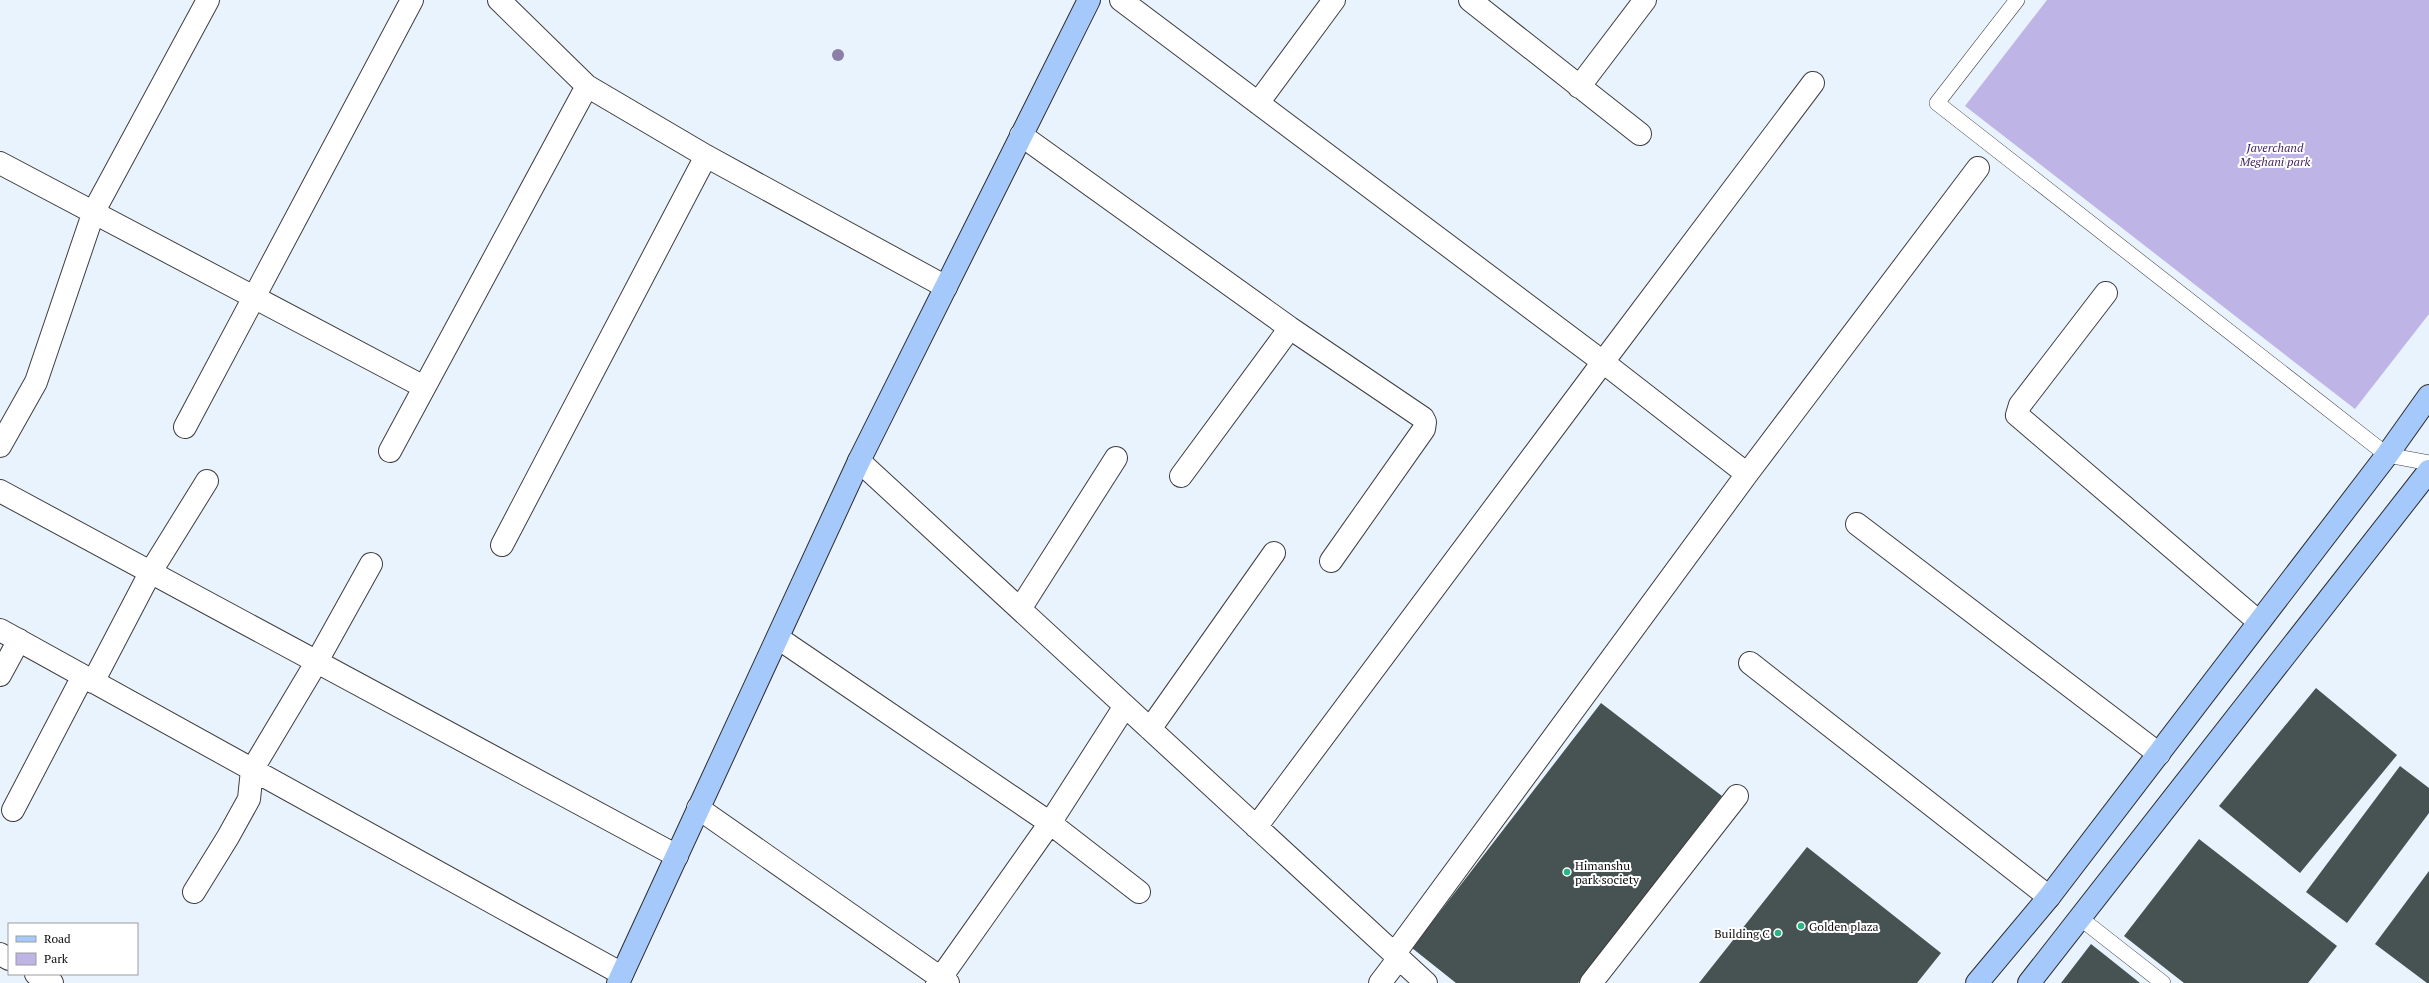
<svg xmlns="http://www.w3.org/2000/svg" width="2429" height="983" viewBox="0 0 2429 983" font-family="'PT Serif',serif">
	<rect width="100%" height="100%" fill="#e9f3fe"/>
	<path fill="#beb5e6" d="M2047,0h382v314l-74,95 -390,-303z"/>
	<path fill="#475253" d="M2316,688l81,67 -97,118 -81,-67z
		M1601,703l121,93 -144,187h-122l-44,-35z
		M2400,766l29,22v25l-82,110 -41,-31z
		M2199,839l138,107 -29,37h-124l-60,-47z
		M1807,847l134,106 -24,30h-218z
		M2429,871v112h-2l-52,-39z
		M2091,944l49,39h-79z"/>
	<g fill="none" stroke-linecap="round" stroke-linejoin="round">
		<defs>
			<path id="lane" d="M2017,0l-80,103 450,352 42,8
				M2080,918l83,65"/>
			<path id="street" d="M499,0l88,86 119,70 240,131
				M1121,0l482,362 144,112
				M1470,0l170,134
				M1579,87l66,-87
				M1258,103l76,-103
				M1021,135l269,193 133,90 2,4 -1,7 -93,132
				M0,163l424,224
				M2106,293l-86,112 -3,10 242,207
				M185,427l227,-427
				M0,446l36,-64 58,-171 114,-211
				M390,451l197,-365
				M859,461l567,522
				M1181,476l109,-148
				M0,491l677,365
				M1857,524l302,230
				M502,545l204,-389
				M1020,609l96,-151
				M0,630l622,344
				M778,638l272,185 89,69
				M1750,663l299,234
				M0,675l19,-35
				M93,682l57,-109 57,-92
				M1150,729l124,-176
				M698,808l250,175
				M13,810l70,-134
				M1256,827l347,-465 210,-279
				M194,892l34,-55 21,-38 3,-29 64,-107 55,-99
				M1395,953l352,-479 231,-306
				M0,954l9,5
				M36,974l16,9
				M937,983l113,-160 75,-117
				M1380,983l19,-25
				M1591,983l146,-187"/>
			<path id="secondary" d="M618,983l241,-522 230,-461
				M1977,983l72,-86 338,-442 42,-59
				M2029,983l400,-512"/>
		</defs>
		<use href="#lane" stroke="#3e3e3e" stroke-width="16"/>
		<use href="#street" stroke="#3e3e3e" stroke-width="24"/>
		<use href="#secondary" stroke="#2d2d2d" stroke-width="24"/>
		<use href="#lane" stroke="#fff" stroke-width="15"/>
		<use href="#street" stroke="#fff" stroke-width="22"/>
		<use href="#secondary" stroke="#a6c9fc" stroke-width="22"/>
	</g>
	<circle fill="#8b7ea7" cx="838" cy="55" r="6"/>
	<g fill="#28b584" stroke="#fff" stroke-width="1.5">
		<circle cx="1567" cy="872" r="4"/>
		<circle cx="1801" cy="926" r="4"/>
		<circle cx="1778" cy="933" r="4"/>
	</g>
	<g text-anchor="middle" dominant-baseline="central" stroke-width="4" stroke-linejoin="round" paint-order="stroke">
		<g font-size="12" font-style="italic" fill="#3e1e5f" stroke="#fff">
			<text x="2275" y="147">Javerchand<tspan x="2275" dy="14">Meghani park</tspan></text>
		</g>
		<g font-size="12" fill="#0b0b0b" stroke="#fff" text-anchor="start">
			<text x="1575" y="865">Himanshu<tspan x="1575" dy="14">park society</tspan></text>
			<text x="1809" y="926">Golden plaza</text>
			<text x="1770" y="933" text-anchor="end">Building C</text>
		</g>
	</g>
	<rect x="8" y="923" width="130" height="52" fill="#ffffff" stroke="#9d9d9d"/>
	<rect x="16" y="936" width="20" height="6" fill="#a6c9fc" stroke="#9d9d9d"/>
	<text x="44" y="943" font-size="12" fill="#0b0b0b">Road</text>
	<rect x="16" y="953" width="20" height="12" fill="#beb5e6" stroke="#9d9d9d"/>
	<text x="44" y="963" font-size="12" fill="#0b0b0b">Park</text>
</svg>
